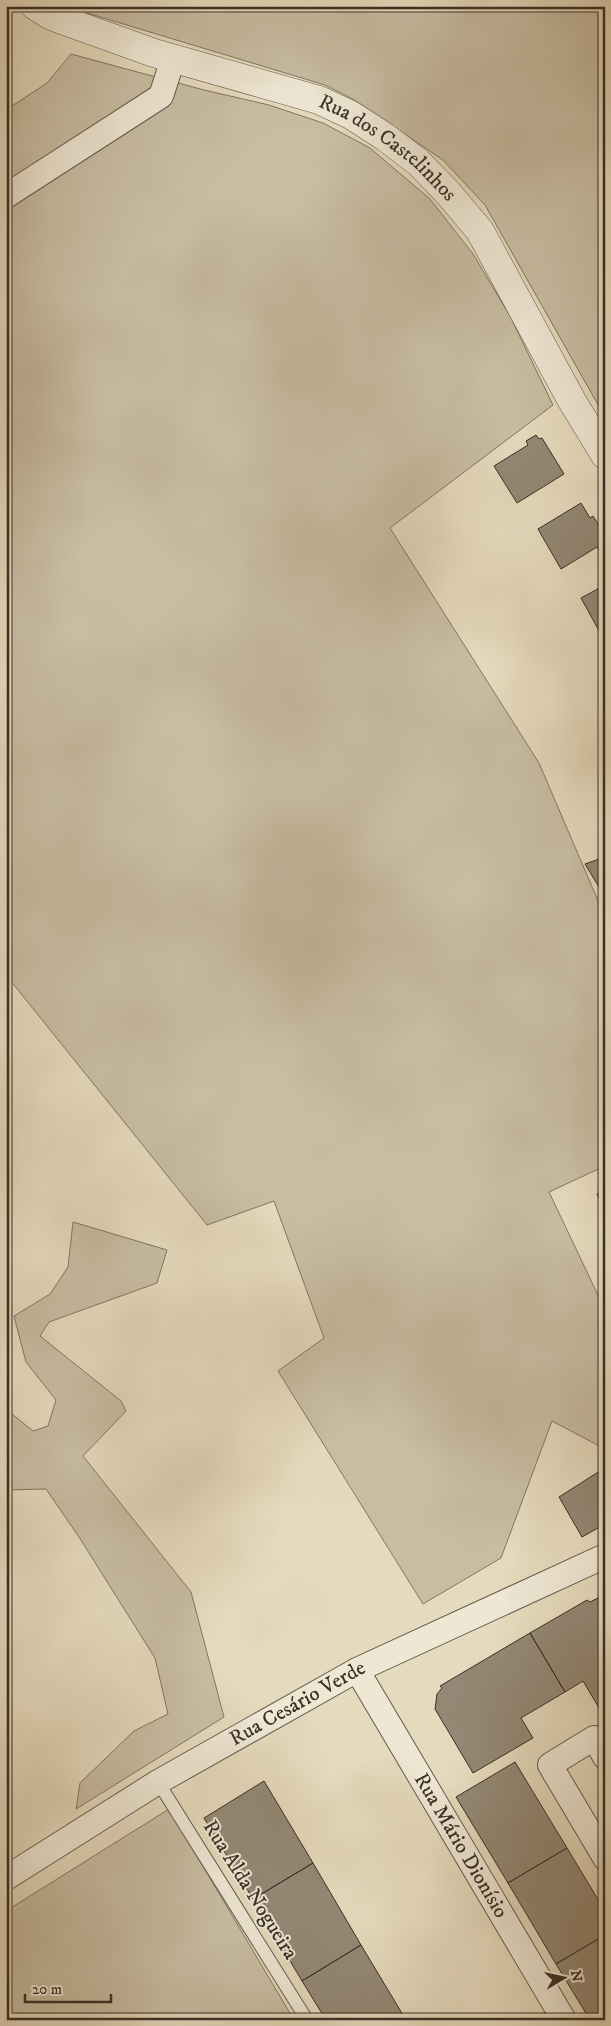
<svg xmlns="http://www.w3.org/2000/svg" width="611" height="2026" viewBox="0 0 611 2026" font-family="'IM FELL DW Pica',serif">
	<rect width="100%" height="100%" fill="#e5dabd"/>
	<filter id="stains"><feTurbulence type="fractalNoise" baseFrequency=".004" numOctaves="4"/><feColorMatrix values="0 0 0 0 .2 0 0 0 0 .09 0 0 0 0 .02 0 0 0 .5 -.17"/></filter>
	<radialGradient id="worn" r=".72"><stop offset=".6" stop-color="#630" stop-opacity="0"/><stop offset="1" stop-color="#630" stop-opacity=".3"/></radialGradient>
	<path fill="#c8bda3" stroke="#817664" d="M64,6h541v411l-120,-212 -42,-45 -90,-61 -28,-14z
		M71,54l133,36 65,15 54,18 47,25 60,51 43,55 37,62 43,89 -163,123 149,235 66,154v249l-56,26 56,118v139l-53,-28 -51,137 -78,46 -145,-233 46,-33 -50,-137 -67,24 -201,-250v-865l41,-27z
		M73,1222l94,28 -10,33 -108,39 -9,14 81,65 5,10 -43,45 108,136 33,125 -148,92 4,-26 54,-52 34,-17 -13,-56 -76,-121 -33,-48 -40,1v-87l6,11 21,17 15,-5 8,-26 -30,-38 -12,-46 36,-22 18,-27z
		M169,1809l125,211h-288v-109z"/>
	<path fill="#938875" stroke="#3a2f26" d="M6,51l5,8 -5,3z
		M536,435l3,4 3,-1 22,36 -47,29 -23,-37 34,-21 -2,-4z
		M581,503l9,15 3,-2 12,19v11l-6,4 -2,-3 -36,22 -23,-40z
		M605,585v52l-2,1 -22,-40z
		M605,857v40l-20,-33z
		M605,1190v22l-8,-18z
		M603,1469l2,3v52l-23,13 -23,-40z
		M602,1596h3v122l-22,-37 -18,11 -35,-59 57,-33 3,2z
		M530,1633l35,59 -44,26 12,20 -60,35 -38,-64 2,-15 5,-6 -2,-2z
		M515,1762l52,86 -59,35 -52,-86z
		M264,1781l49,82 -60,36 -49,-81z
		M567,1848l38,63v24l-49,29 -48,-81z
		M313,1863l48,82 -59,36 -49,-82z
		M605,1935v85h-15l-34,-56z
		M361,1945l45,75h-80l-24,-39z"/>
	<g fill="none" stroke-linecap="round" stroke-linejoin="round">
		<defs>
			<path id="service" d="M158,1782l149,238"/>
			<g id="minor">
				<path d="M6,196l155,-100 12,-37"/>
				<path id="s1" d="M357,1670l207,350"/>
				<path d="M605,1757l-11,-19 -44,27 55,93"/>
				<path id="s2" d="M6,1878l152,-96 199,-112 248,-114"/>
			</g>
			<g id="tertiary">
				<path id="s3" d="M35,6l16,10 103,37 165,47 32,15 34,22 33,25 30,31 32,38 92,170 33,54"/>
			</g>
		</defs>
		<use href="#service" stroke="#655a4c" stroke-width="14"/>
		<use href="#minor" stroke="#655a4c" stroke-width="26"/>
		<use href="#tertiary" stroke="#655a4c" stroke-width="29"/>
		<use href="#service" stroke="#eee7d4" stroke-width="12"/>
		<use href="#minor" stroke="#eee7d4" stroke-width="24"/>
		<use href="#tertiary" stroke="#eee7d4" stroke-width="28"/>
	</g>
	<g text-anchor="middle" dominant-baseline="central" stroke-width="4" stroke-linejoin="round" paint-order="stroke">
		<g font-size="21" fill="#3a2f26" stroke="#eee7d4">
			<text stroke="none"><textPath href="#s3" startOffset="384">Rua dos Castelinhos</textPath></text>
			<text stroke="none"><textPath href="#s2" startOffset="340">Rua Cesário Verde</textPath></text>
			<text stroke="none"><textPath href="#s1" startOffset="204">Rua Mário Dionísio</textPath></text>
			<text transform="translate(250 1890) rotate(58)">Rua Alda Nogueira</text>
		</g>
	</g>
	<rect width="611" height="2026" fill="none" stroke="#e5dabd" stroke-width="25"/>
	<rect x="8" y="8" width="596" height="2011" fill="none" stroke="#3a2f26" stroke-width="2.5"/>
	<rect x="12" y="12" width="586" height="2001" fill="none" stroke="#3a2f26"/>
	<g transform="translate(564 1978) rotate(81)" stroke="#eee7d4" stroke-width="4" paint-order="stroke">
	<path d="M0-4L9 19L0 12L-9 19Z" fill="#3a2f26"/>
	<text y="-8" font-size="14" font-weight="bold" text-anchor="middle" fill="#3a2f26">N</text>
	</g>
	<path d="M25 1994v8h86v-8" fill="none" stroke="#3a2f26" stroke-width="2.5"/>
	<text x="32" y="1994" font-size="15" fill="#3a2f26" stroke="#eee7d4" stroke-width="4" paint-order="stroke">20 m</text>
	<rect width="100%" height="100%" filter="url(#stains)"/>
	<rect width="100%" height="100%" fill="url(#worn)"/>
</svg>
